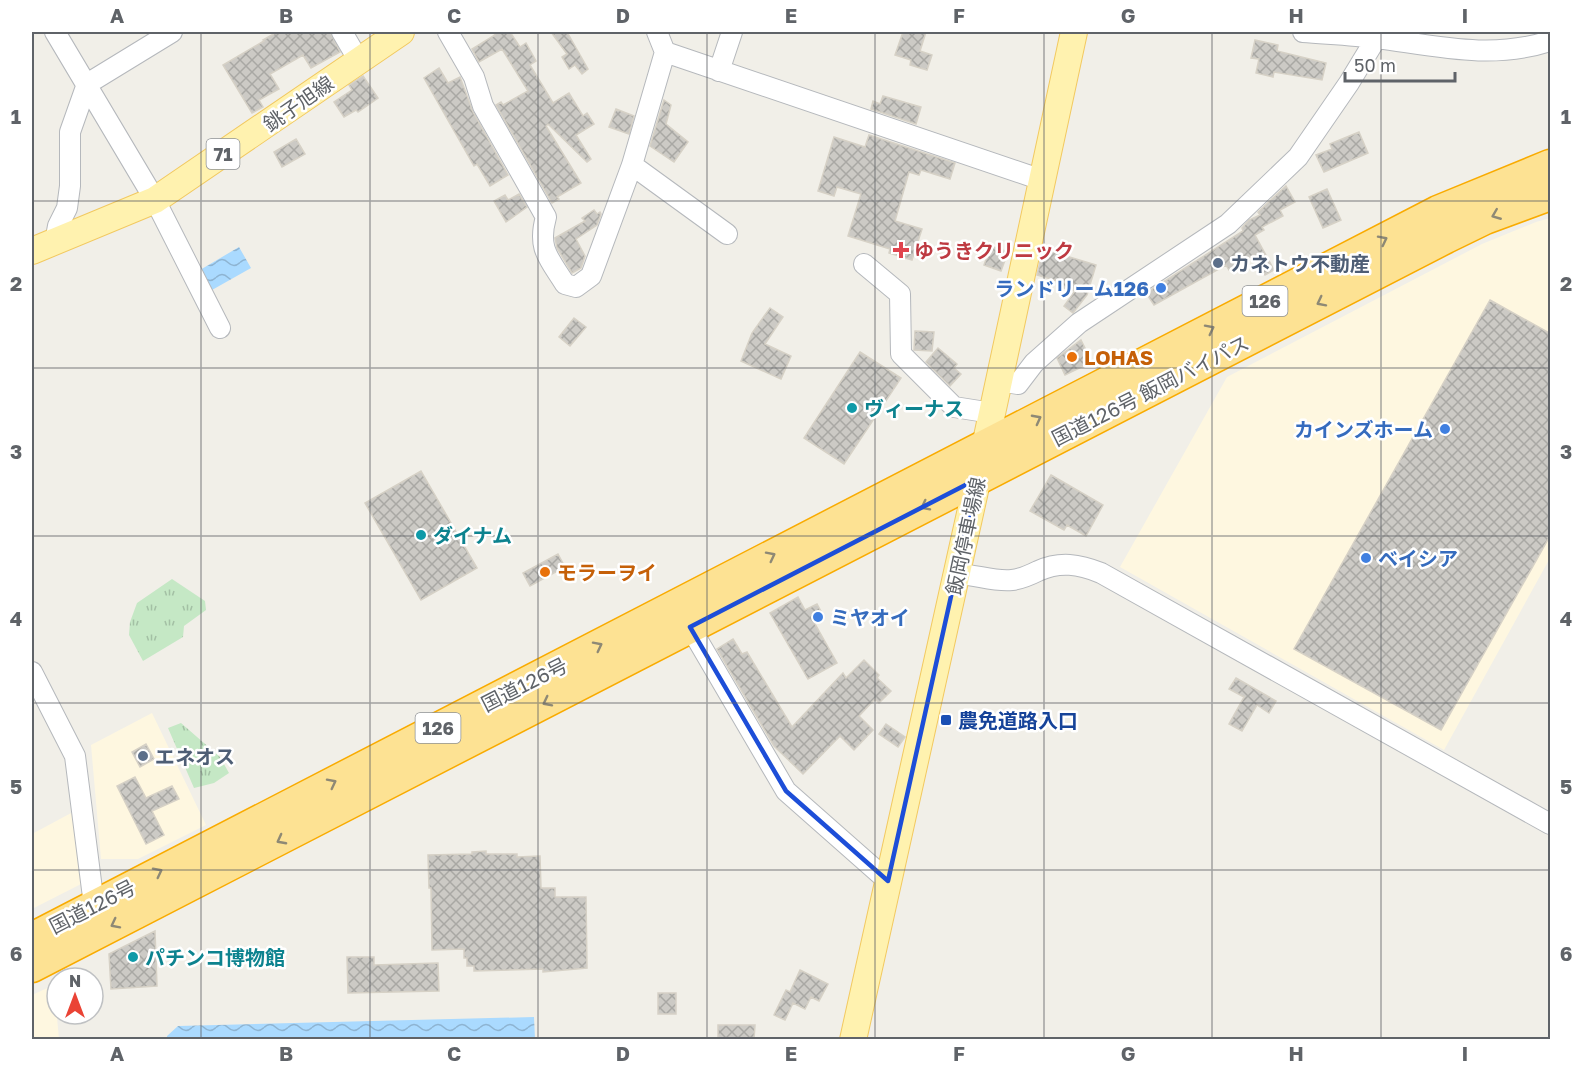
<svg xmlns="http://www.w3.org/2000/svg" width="1582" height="1071" viewBox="0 0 1582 1071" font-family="'Golos Text','Noto Sans JP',sans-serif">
	<defs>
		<pattern id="grass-tufts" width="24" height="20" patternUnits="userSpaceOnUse" patternTransform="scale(1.5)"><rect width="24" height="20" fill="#c5e8c5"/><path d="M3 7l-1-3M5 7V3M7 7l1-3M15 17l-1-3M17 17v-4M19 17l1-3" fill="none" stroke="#a3c0a4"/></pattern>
		<pattern id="water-waves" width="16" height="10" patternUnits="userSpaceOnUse" patternTransform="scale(1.5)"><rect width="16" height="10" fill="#aadaff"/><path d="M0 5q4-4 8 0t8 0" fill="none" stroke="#8eb4d2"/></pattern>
		<pattern id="building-cross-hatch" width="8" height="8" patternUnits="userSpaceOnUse" patternTransform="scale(1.5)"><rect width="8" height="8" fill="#cccac5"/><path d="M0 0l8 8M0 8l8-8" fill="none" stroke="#a9a8a4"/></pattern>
	</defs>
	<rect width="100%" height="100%" fill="#f1efe8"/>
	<path fill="#fef7e0" d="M1550,218v340l-106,192 -324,-183 107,-190 255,-133 54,-22z
		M152,713l54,112 -68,34h-37l-10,-114z
		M73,812l12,70 -53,27v-75z
		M54,985l5,54h-27v-44z"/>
	<path fill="url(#grass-tufts)" d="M172,579l33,22 1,9 -22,16 -1,11 -40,24 -14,-26 1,-13 7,-19z
		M181,723l39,34 9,16 -15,10 -20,5 -26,-60z"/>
	<path fill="url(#water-waves)" d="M239,247l12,21 -39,22 -12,-20z
		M534,1017l1,22h-368v-3l11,-10z"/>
	<path fill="url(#building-cross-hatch)" stroke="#d6d1c6" stroke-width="1.5" d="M277,32h53l10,20 -29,16 -8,-13 -33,19 9,15 -20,11 4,7 -11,6 -29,-48 41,-24 -1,-1z
		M493,32h17l10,15 6,-4 10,18 -6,4 23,38 16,-10 14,23 4,-3 7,11 -18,11 15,24 -4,3 -39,-38 -2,2 35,57 -24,14 2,2 -7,4 -56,-98 5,-3 2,3 25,-14 -26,-42 -23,13 -7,-13 23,-14z
		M551,32h16l21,37 -6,5 -7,-9 -6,4 -7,-12 5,-3z
		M903,32h23l-6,19 12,4 -5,15 -17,-5 1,-5 -16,-5z
		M1255,40l23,5 -1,6 49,12 -4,17 -48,-8 -1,5 -17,-4 3,-14 -8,-1z
		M439,68l9,15 12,-6 13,35 35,63 -18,11 -13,-22 -3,2 -50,-88z
		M363,76l15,22 -20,14 -2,-2 -12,7 -10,-15 18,-12 -3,-5z
		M883,96l38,11 -5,17 -45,-15 2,-8 7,3z
		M664,100l7,5 -5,19 22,18 -14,20 -24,-16z
		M616,109l18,7 -5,18 -20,-7z
		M1359,132l9,21 -44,19 -8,-17 16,-6 -2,-5z
		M869,135l86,28 -5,16 -29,-9 -2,5 -10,-3 -14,49 27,8 -10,31 -23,-7 1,-4 -42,-13 13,-42 -24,-7 -3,9 -16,-5 16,-54 31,10z
		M296,139l9,15 -23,13 -8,-15z
		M1286,186l9,16 -15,8 3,6 -21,11 2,3 -9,5 19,35 -9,5 -11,-20 -25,15 -3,-5 -72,40 -8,-12 97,-62 -1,-3 7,-8 11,-5 -2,-3z
		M1327,189l14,31 -18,8 -14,-31z
		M519,194l8,13 -21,15 -12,-21 11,-6 3,5z
		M594,210l3,4 3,-2 1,2 -4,11 -21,14 9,17 -4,12 -9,5 -15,-25 -2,-10 30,-17 -3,-3z
		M991,246l17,6 -7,19 -17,-6z
		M1043,249l53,16 -9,30 -14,18 -9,-7 11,-15 -15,-4 1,-5 -24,-7z
		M1490,300l61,34v200l-110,196 -147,-81z
		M770,308l13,9 -18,27 26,12 -10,23 -40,-18 11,-28z
		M574,318l12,9 -16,19 -11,-9z
		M915,331l19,1 -2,19 -18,-1z
		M1081,340l11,22 -27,13 -8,-17z
		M938,348l19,16 -3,4 7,6 -11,12 -24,-24z
		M860,352l41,26 -57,86 -40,-26z
		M421,471l56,97 -56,32 -56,-97z
		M1051,475l52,30 -17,31 -19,-11 -3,5 -34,-19z
		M558,554l7,13 -35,19 -7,-13z
		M798,597l7,13 12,-6 7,13 -10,5 23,41 -29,16 -38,-66z
		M733,639l9,15 5,-2 45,75 51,-54 3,5 18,-18 15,15 -2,3 14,13 -12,12 -4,-4 -16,17 14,14 -19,20 -14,-14 -37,38 -29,-28 -57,-97z
		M1236,678l40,23 -7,12 -12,-8 -15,26 -13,-7 15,-27 -15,-8z
		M886,724l19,13 -7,10 -19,-13z
		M146,744l8,15 -14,8 -8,-15z
		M135,777l11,21 26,-12 7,13 -27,12 12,24 -18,9 -29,-58z
		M486,851v3h31v3l23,-1 1,32h14v9h31l1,71 -44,4v-3l-69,2v-5h-7v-8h-3v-9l-32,1 -1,-62h-2l-1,-33 44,-1v-2z
		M155,931l2,55 -46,3 -2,-35z
		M347,957h27v8l64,-2 1,28 -91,2z
		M800,970l28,14 -9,17 -8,-4 -6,12 -12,-6 -8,17 -11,-5 12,-25 4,2z
		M658,993h18v21h-18z
		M718,1025h37l-1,14h-36z"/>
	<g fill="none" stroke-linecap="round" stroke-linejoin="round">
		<defs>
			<path id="minor" d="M55,32l100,168 65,128
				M342,32l17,29
				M448,32l26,45 9,29 63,111c-9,32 3,41 19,67l11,3 15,-11 41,-111 33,-113 -8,-20
				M1303,32c25,2 50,3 74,6 60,8 114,22 173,3
				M665,52l377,128
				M719,71l13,-39
				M632,165l95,69
				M55,242l3,-16 9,-18 3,-22v-54l17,-48 85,-52
				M864,264l36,30 1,60 53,53 38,6
				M999,381l19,3 16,-21 45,-40 149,-99 70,-67 51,-74 31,-51
				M956,574c19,0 37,8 56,6 9,-1 18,-5 26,-9 22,-10 41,-7 63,2l449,251
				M690,627l96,164 102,90
				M32,672l43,84 19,149"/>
			<path id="major" d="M32,251l123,-51 246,-168
				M853,1040l132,-594 89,-414"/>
			<path id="highway" d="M32,938l1406,-727 112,-46
				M32,967l1414,-729 39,-19 65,-24"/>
		</defs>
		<use href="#minor" stroke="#b5b8bc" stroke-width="22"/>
		<use href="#major" stroke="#f2c960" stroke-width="28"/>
		<use href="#highway" stroke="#f9ab00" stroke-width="33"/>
		<use href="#minor" stroke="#fff" stroke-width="20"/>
		<use href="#major" stroke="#fff2af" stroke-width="26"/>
		<use href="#highway" stroke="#fde293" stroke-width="30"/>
	</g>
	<defs><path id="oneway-chevron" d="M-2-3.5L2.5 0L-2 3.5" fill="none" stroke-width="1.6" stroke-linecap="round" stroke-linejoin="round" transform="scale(1.5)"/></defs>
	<g stroke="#8e8975">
		<use href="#oneway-chevron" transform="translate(1496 215) rotate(158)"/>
		<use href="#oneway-chevron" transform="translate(1383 240) rotate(-27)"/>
		<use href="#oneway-chevron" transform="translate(1321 302) rotate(153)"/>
		<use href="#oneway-chevron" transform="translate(1210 329) rotate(-27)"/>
		<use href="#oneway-chevron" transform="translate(1037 419) rotate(-28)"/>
		<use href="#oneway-chevron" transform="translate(925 506) rotate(153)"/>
		<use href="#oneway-chevron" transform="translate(771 556) rotate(-27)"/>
		<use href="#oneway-chevron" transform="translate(598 646) rotate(-27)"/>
		<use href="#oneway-chevron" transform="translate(547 702) rotate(153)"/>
		<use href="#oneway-chevron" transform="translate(332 783) rotate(-27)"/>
		<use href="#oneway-chevron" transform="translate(281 840) rotate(152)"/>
		<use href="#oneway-chevron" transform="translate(158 872) rotate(-27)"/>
		<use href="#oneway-chevron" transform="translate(115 924) rotate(153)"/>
	</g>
	<path fill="none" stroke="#1d4ed8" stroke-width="4.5" stroke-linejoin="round" d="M977,479l-89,402 -102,-90 -96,-164z"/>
	<path fill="none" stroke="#5f6368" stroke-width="1.5" stroke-opacity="0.55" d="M201,32v1008M370,32v1008M538,32v1008M707,32v1008M875,32v1008M1044,32v1008M1212,32v1008M1381,32v1008M32,201h1518M32,368h1518M32,536h1518M32,703h1518M32,870h1518"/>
	<path fill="#e0444e" stroke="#fff" stroke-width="2" d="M898 241h6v6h6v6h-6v6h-6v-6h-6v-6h6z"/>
	<g fill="#5c6f8a" stroke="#fff" stroke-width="2">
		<circle cx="1218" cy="263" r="6"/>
		<circle cx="143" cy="756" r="6"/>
	</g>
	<g fill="#3f7fe0" stroke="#fff" stroke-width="2">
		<circle cx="1161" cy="288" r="6"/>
		<circle cx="1445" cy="429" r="6"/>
		<circle cx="1366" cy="558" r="6"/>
		<circle cx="818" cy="617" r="6"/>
	</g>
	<g fill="#e8710a" stroke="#fff" stroke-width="2">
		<circle cx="1072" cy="357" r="6"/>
		<circle cx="545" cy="572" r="6"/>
	</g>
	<g fill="#0f9aa8" stroke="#fff" stroke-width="2">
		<circle cx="852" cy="408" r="6"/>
		<circle cx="421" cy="535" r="6"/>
		<circle cx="133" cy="957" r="6"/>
	</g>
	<rect fill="#1a4fb4" stroke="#fff" stroke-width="2" x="940" y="714" width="12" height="12" rx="3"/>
	<g text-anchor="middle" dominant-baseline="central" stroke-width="5" stroke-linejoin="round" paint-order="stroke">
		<g fill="#fff" stroke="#8f9295" stroke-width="1.5">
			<rect x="206.5" y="139" width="33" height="30" rx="4.5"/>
			<rect x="1242.5" y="286" width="45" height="30" rx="4.5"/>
			<rect x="415.5" y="713" width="45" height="30" rx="4.5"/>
		</g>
		<g font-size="18" font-weight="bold" fill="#5f6368">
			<text x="223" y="154">71</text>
			<text x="1265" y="301">126</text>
			<text x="438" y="728">126</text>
		</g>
		<g font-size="20" fill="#5f6368" stroke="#fff">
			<text transform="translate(298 103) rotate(-35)">銚子旭線</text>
			<text transform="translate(1150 390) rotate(-27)">国道126号 飯岡バイパス</text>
			<text transform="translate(965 536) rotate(-78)">飯岡停車場線</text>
			<text transform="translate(524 684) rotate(-27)">国道126号</text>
			<text transform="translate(92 906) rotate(-27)">国道126号</text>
		</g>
		<g font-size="20" font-weight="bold" fill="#be3a42" stroke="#fff" text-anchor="start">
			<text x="914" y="250">ゆうきクリニック</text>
		</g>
		<g font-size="20" font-weight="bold" fill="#4e5e75" stroke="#fff" text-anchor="start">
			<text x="1230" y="263">カネトウ不動産</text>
			<text x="155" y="756">エネオス</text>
		</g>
		<g font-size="20" font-weight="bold" fill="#366cbe" stroke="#fff" text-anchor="end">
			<text x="1149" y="288">ランドリーム126</text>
			<text x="1433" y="429">カインズホーム</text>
			<text x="1378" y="558" text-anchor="start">ベイシア</text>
			<text x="830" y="617" text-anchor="start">ミヤオイ</text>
		</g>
		<g font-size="20" font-weight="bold" fill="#c56008" stroke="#fff" text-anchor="start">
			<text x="1084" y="357">LOHAS</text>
			<text x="557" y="572">モラーヲイ</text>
		</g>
		<g font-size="20" font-weight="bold" fill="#0d838f" stroke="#fff" text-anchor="start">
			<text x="864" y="408">ヴィーナス</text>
			<text x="433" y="535">ダイナム</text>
			<text x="145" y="957">パチンコ博物館</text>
		</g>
		<g font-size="20" font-weight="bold" fill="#164399" stroke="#fff" text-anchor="start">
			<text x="958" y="720">農免道路入口</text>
		</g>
	</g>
	<rect width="1582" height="1071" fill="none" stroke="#ffffff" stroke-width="66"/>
	<g transform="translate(75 996)"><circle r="28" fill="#ffffff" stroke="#bfc1c3" stroke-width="1.5"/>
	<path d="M0-4.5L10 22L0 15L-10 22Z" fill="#ea4335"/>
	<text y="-9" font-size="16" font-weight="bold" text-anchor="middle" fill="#5f6368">N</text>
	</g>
	<path d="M1345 72v9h110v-9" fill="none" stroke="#5f6368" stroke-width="3"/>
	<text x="1354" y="72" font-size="18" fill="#5f6368" stroke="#ffffff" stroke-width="4.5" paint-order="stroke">50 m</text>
	<rect x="33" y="33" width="1516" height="1005" fill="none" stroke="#5f6368" stroke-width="2"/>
	<g font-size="20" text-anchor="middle" font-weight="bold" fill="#5f6368">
		<text x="117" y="23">A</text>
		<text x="286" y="23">B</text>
		<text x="454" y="23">C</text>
		<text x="623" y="23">D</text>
		<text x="791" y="23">E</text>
		<text x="959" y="23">F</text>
		<text x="1128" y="23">G</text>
		<text x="1296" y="23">H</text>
		<text x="1465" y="23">I</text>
		<text x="16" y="124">1</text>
		<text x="1566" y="124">1</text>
		<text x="16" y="291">2</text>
		<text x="1566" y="291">2</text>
		<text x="16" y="459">3</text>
		<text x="1566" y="459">3</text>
		<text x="16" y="626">4</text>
		<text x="1566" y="626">4</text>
		<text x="16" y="794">5</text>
		<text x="1566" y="794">5</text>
		<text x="16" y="961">6</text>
		<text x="1566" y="961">6</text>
		<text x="117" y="1061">A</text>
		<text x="286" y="1061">B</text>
		<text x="454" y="1061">C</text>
		<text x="623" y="1061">D</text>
		<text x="791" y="1061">E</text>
		<text x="959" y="1061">F</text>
		<text x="1128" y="1061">G</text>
		<text x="1296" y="1061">H</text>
		<text x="1465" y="1061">I</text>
	</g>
</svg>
